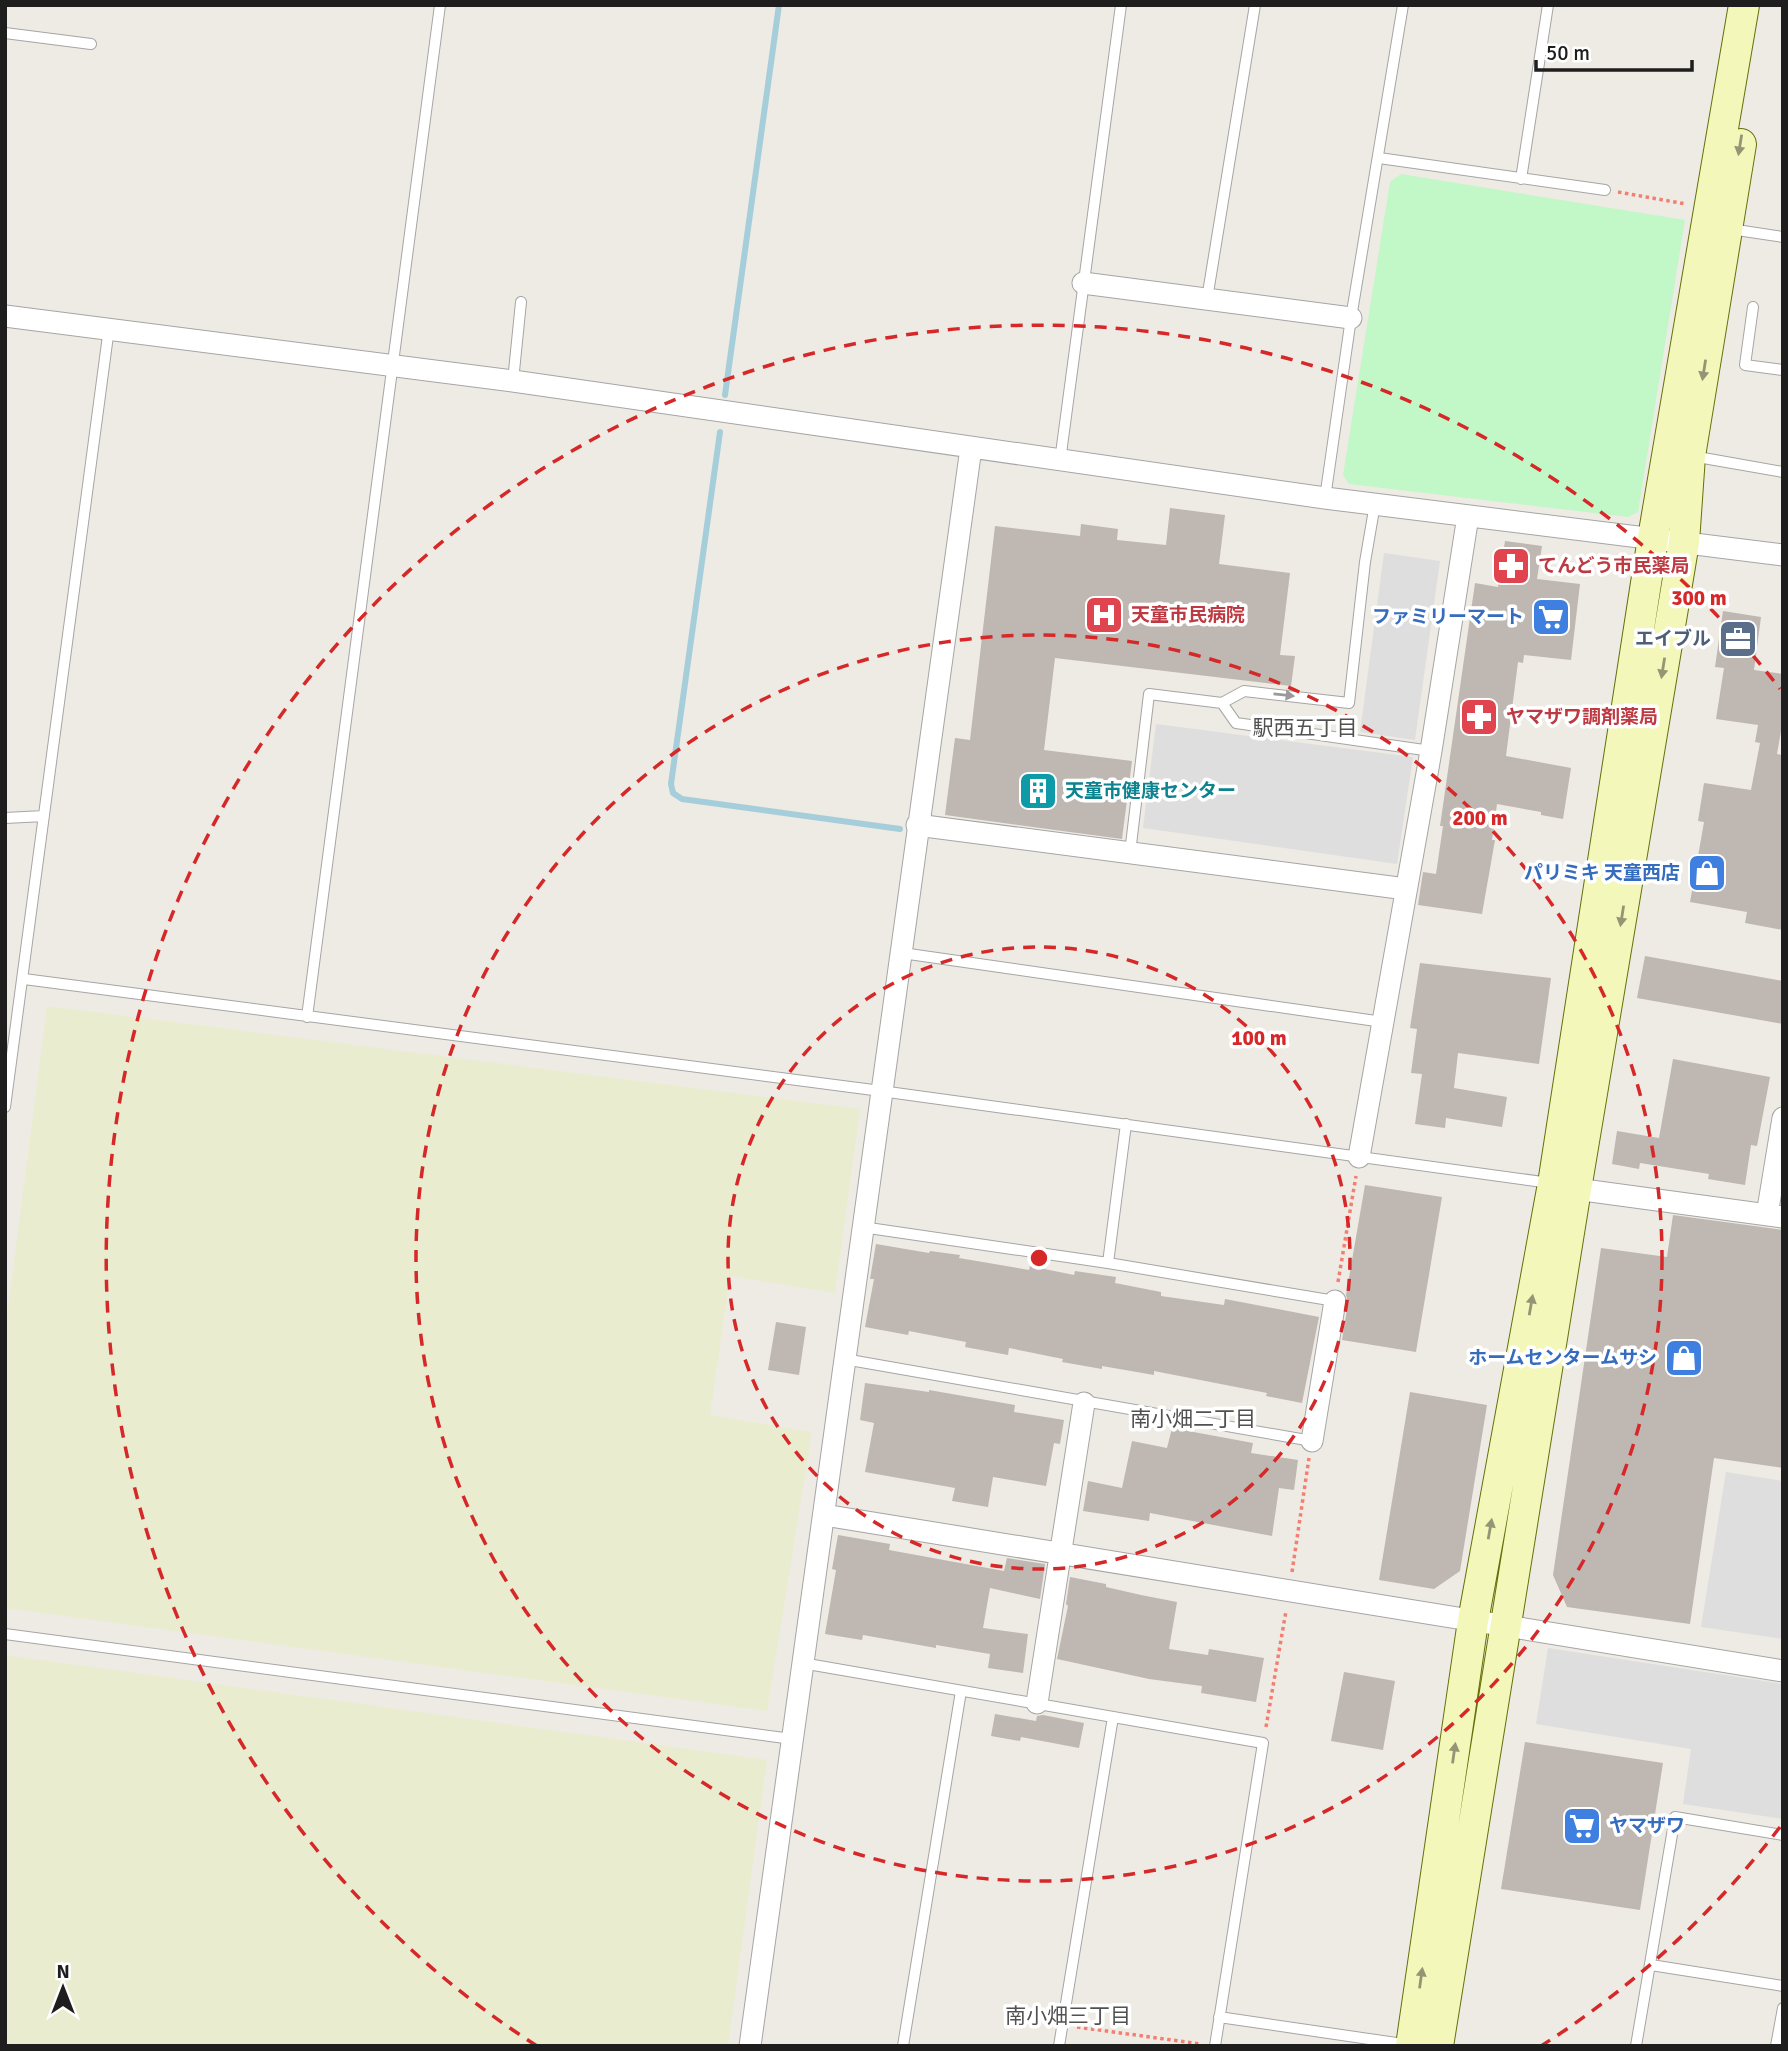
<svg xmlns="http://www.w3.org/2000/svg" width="1788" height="2051" viewBox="0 0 1788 2051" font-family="Signika,'Noto Sans JP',sans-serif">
	<rect width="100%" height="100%" fill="#eeebe4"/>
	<path fill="#eaecd0" d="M47,1006l813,103 -25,184 -105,-17 -20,139 102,17 -45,279 -762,-103v-276z
		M5,1655l762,105 -39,286h-723z"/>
	<path fill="#c2f7c7" d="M1401,174l284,46 -47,292 -10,5 -279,-33 -6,-9 47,-293z"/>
	<path fill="#dedede" d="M1384,553l56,8 -25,179 -55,-8z
		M1156,724l257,33 -16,107 -254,-36z
		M1726,1472l57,9v158l-82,-12z
		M1548,1648l235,36v135l-100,-15 8,-55 -155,-25z"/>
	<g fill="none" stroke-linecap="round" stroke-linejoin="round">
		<path stroke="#a6ceda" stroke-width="6" d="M725,395l54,-390
			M720,432l-49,352 2,9 9,6 218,30"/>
	</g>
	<path fill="#bfb7b1" d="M1170,508l55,7 -6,49 71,9 -10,82 15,1 -4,30 -236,-28 -11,92 88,11 -10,78 -177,-24 10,-77 15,2 25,-214 85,10 1,-12 37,5 -1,11 49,5z
		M1505,541l37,5 -5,33 43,5 -9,76 -47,-5 -1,8 -5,-1 -12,94 65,12 -8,51 -22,-4v-3l-44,-8 -5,36h3l-13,74 -64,-9 5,-33 13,2 7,-48h-3l35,-243 23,4z
		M1723,611l38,6 -7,53 29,4v46l-6,34 6,1v175l-38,-7 2,-11 -57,-10 14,-80 -6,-1 6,-38 47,7 9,-47 -5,-1 3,-17 -42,-6 8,-51 -9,-1z
		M1645,956l138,25v43l-146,-26z
		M1420,963l131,15 -12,86 -81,-11 -4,35 53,9 -5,30 -56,-9 -1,10 -30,-4 7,-50 -11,-1 6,-44 -7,-1z
		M1673,1059l97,18 -13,69 -6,-1 -6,40 -37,-6 1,-5 -69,-11 -1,6 -27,-5 5,-33 42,7z
		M1365,1185l77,12 -26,155 -74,-12 6,-37 -2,-8z
		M1673,1215l110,15v238l-69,-10 -24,166 -123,-17 -14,-32 48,-327 66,9z
		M876,1244l53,9 1,-2 30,4 -1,3 70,12 1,-4 44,9 1,-4 41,6 -1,6 46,9v4l63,9 1,-6 94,18 -17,86 -36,-7 1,-3 -113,-22v4l-52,-9v3l-40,-7 1,-3 -54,-11 -1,7 -43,-8 1,-5 -57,-11 -1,4 -43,-8 9,-48h-4z
		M776,1322l30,5 -7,48 -31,-5z
		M865,1383l64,9v-2l86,15 -1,7 50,8 -4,24 -6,-1 -8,43 -53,-9 -5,30 -36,-6 3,-13 -90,-16 9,-49 -14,-3z
		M1410,1392l77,13 -27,166 -26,18 -55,-9z
		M1172,1428l81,15 -2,10 47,7 -4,30 -15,-2 -7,48 -122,-23 -1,8 -66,-10 5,-30 34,7 10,-47 35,7z
		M838,1535l52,9 -1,6 115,21 3,-13 38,6 -5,35 -50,-11 -7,40 45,6 -5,39 -35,-5 2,-14 -54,-9v3l-73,-13 -1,5 -37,-6 11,-64 -4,-1z
		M1070,1577l36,7v3l35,8 36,7 -8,47 39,6 1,-6 55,9 -8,44 -55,-9 1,-7 -53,-7 -92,-20 11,-53 -2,-2z
		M1344,1672l51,9 -12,69 -52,-9z
		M995,1714l41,7 1,-5 6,-1 41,8 -5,25 -58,-11 -1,4 -29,-5z
		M1525,1742l138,21 -23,147 -139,-21z"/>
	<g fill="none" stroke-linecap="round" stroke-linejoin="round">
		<defs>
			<path id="lane" d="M5,33l86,11
				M1379,158l226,32
				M1521,179l27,-174
				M1730,229l53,8
				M1207,299l48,-294
				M1753,307l-8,58 38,5
				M513,381l8,-79
				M1692,456l91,16
				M1060,461l61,-456
				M1325,498l26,-180 52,-313
				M1222,703l14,20 195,28
				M5,818l39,-2
				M1130,853l19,-159 73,9 22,-12 105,12 16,-141 10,-58
				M902,953l481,69
				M24,979l857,112 669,92
				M307,1017l133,-1012
				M5,1107l104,-779
				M862,1227l246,36 227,38
				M1108,1263l18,-139
				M844,1359l468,82
				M5,1634l787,105
				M802,1663l461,80 -48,303
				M1651,1965l132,21
				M1219,2017l191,28
				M903,2046l58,-355
				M1059,2046l54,-329
				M1636,2046l39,-229 108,18
				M1776,2046l7,-38"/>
			<path id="street" d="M1083,283l268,35
				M5,316l508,65 812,117 458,57
				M917,825l489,64
				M1359,1157l72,-406 37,-235
				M1576,1189l207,28
				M1767,1215l16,-97
				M1312,1441l23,-140
				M824,1515l959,156
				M1037,1703l47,-300
				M750,2046l221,-1598"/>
			<path id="secondary" d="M1411,2046l62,-425 80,-437 100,-646 91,-533
				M1438,2046l138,-857 108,-647 6,-86 51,-312"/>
		</defs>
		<use href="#lane" stroke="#a5a5a5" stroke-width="12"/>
		<use href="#street" stroke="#a5a5a5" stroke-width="23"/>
		<use href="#secondary" stroke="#647009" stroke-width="32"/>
		<path stroke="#f47e70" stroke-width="3.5" stroke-dasharray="3.5 3.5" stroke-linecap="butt" d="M1618,192l68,12
			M1338,1282l18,-106
			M1292,1572l17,-114
			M1266,1727l20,-116
			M1077,2027l124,17"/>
		<use href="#lane" stroke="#fff" stroke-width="10"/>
		<use href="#street" stroke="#fff" stroke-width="21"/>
		<use href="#secondary" stroke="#f3f7ba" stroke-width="30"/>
	</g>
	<defs><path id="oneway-solid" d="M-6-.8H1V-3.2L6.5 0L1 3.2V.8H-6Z" transform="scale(1.75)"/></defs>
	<g fill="#939574">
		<use href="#oneway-solid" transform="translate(1740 145) rotate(99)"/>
		<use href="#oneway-solid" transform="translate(1704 370) rotate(99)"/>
		<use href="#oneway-solid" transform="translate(1663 668) rotate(99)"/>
		<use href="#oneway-solid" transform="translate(1622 916) rotate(99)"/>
		<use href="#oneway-solid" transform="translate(1531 1305) rotate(-80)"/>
		<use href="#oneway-solid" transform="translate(1490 1529) rotate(-80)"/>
		<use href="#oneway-solid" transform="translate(1454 1753) rotate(-82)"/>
		<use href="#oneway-solid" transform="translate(1421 1978) rotate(-82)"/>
	</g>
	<use fill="#9a9a9a" href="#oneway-solid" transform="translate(1284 695) rotate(6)"/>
	<g fill="none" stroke="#d62828" stroke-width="3.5" stroke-dasharray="12 9">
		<circle cx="1039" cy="1258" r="311"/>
		<circle cx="1039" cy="1258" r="623"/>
		<path d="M1780 1827A934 934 0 0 1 1541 2046M537 2046A934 934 0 1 1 1780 689"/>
	</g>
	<defs>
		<symbol id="pharmacy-square" viewBox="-11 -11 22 22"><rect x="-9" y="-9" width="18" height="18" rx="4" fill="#e0444e" stroke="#fff"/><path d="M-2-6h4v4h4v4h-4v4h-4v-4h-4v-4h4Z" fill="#fff"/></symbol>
		<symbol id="hospital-square" viewBox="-11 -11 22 22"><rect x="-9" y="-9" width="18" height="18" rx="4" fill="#e0444e" stroke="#fff"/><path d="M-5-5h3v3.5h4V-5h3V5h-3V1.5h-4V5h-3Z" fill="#fff"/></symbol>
		<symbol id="supermarket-square" viewBox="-11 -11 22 22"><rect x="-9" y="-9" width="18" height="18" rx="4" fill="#3f7fe0" stroke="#fff"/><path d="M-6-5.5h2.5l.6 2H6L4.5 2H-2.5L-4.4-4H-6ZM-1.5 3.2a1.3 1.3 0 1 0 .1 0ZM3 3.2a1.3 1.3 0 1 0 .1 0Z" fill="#fff"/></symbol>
		<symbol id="office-square" viewBox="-11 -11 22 22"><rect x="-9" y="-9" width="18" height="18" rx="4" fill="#5c6f8a" stroke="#fff"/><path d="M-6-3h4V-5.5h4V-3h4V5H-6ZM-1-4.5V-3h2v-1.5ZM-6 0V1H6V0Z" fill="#fff"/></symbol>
		<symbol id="building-square" viewBox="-11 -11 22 22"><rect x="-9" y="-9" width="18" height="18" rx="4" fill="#0f9aa8" stroke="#fff"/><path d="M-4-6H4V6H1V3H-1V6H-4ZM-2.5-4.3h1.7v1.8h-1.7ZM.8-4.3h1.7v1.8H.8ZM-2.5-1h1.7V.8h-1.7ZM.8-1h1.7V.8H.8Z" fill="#fff"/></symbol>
		<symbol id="shop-square" viewBox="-11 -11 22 22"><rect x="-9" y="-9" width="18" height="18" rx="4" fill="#3f7fe0" stroke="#fff"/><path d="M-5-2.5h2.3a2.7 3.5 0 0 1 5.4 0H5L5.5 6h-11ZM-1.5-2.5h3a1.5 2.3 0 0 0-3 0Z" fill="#fff"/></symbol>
	</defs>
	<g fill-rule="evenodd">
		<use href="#pharmacy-square" x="1489" y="544" width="44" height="44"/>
		<use href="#hospital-square" x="1082" y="593" width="44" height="44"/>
		<use href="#supermarket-square" x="1529" y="595" width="44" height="44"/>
		<use href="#office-square" x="1716" y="617" width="44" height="44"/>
		<use href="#pharmacy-square" x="1457" y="695" width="44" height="44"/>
		<use href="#building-square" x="1016" y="769" width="44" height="44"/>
		<use href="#shop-square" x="1685" y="851" width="44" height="44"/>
		<use href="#shop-square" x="1662" y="1336" width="44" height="44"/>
		<use href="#supermarket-square" x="1560" y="1804" width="44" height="44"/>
	</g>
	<g text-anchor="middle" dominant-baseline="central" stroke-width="7" stroke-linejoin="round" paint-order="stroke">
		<g font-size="19" font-weight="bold" fill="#be3a42" stroke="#fff" text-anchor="start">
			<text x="1538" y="566">てんどう市民薬局</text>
			<text x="1131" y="615">天童市民病院</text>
			<text x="1506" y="717">ヤマザワ調剤薬局</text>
		</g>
		<g font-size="19" font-weight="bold" fill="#366cbe" stroke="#fff" text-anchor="end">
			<text x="1524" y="617">ファミリーマート</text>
			<text x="1680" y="873">パリミキ 天童西店</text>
			<text x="1657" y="1358">ホームセンタームサシ</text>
			<text x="1609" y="1826" text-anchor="start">ヤマザワ</text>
		</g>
		<g font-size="19" font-weight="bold" fill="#4e5e75" stroke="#fff" text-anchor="end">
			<text x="1711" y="639">エイブル</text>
		</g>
		<g font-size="19" font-weight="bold" fill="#0d838f" stroke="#fff" text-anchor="start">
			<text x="1065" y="791">天童市健康センター</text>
		</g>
		<g font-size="21" fill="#515151" stroke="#fff">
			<text x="1305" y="728">駅西五丁目</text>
			<text x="1193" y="1419">南小畑二丁目</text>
			<text x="1068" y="2016">南小畑三丁目</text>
		</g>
	</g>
	<circle cx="1039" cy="1258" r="10" fill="#d62828" stroke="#fff" stroke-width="3.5"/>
	<g font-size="21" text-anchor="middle" font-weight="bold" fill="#d62828" stroke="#fff" stroke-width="7" stroke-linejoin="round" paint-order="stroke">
		<text x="1699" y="605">300 m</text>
		<text x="1480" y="825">200 m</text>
		<text x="1259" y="1045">100 m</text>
	</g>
	<rect width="1788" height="2051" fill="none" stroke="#1e1e1e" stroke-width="14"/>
	<g transform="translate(63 1988)" stroke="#ffffff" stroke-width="5" paint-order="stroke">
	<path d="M0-5L12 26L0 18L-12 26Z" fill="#1e1e1e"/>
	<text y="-10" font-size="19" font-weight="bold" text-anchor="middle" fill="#1e1e1e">N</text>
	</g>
	<path d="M1536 60v10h156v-10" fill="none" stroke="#1e1e1e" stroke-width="3.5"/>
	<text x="1546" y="60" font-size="21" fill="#1e1e1e" stroke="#ffffff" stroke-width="5" paint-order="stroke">50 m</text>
</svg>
